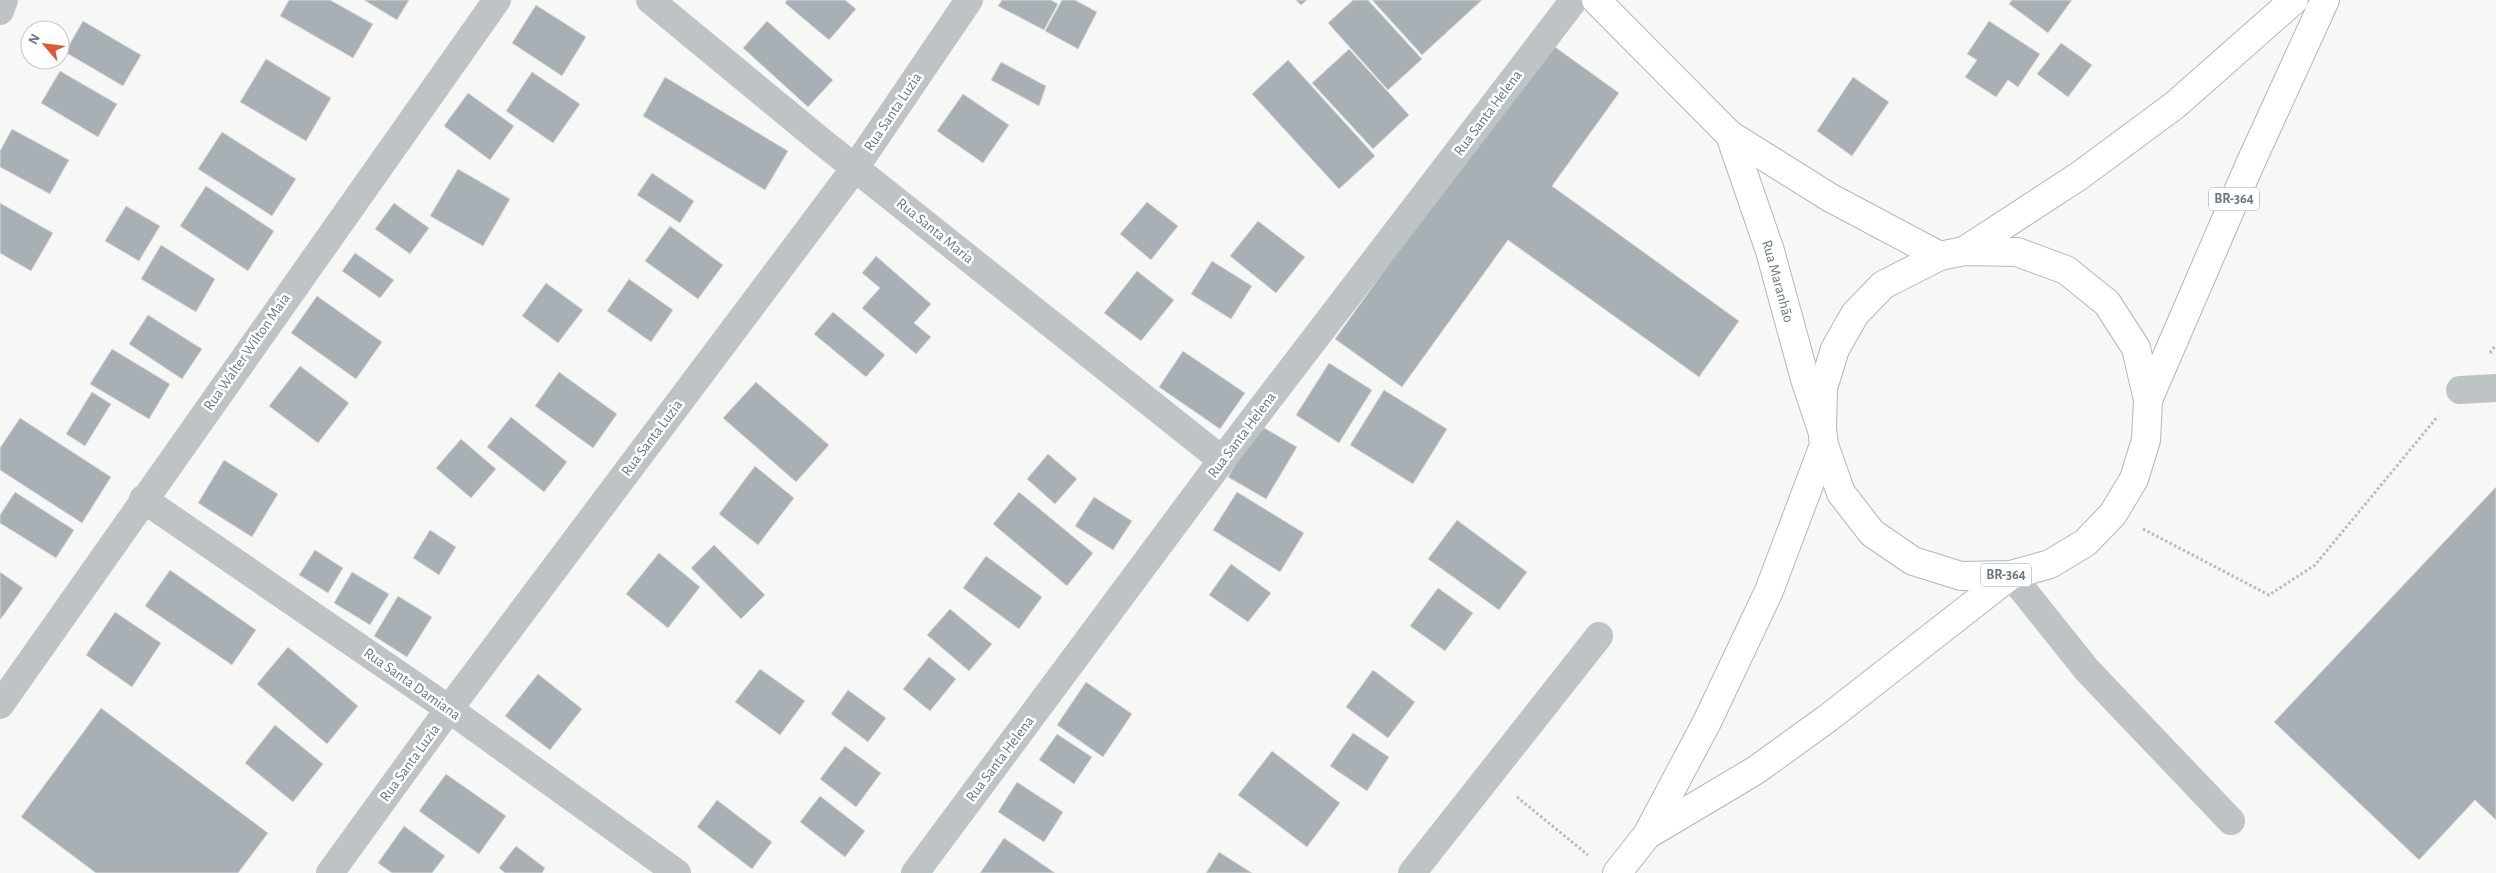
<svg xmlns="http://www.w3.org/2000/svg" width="2496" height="873" viewBox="0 0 2496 873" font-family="'Alegreya Sans',sans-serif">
	<rect width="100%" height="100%" fill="#f7f7f5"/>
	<path fill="#a8b0b5" stroke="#d9d9d7" d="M289,0h41l43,24 -20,34 -73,-42z
		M364,0h45l-12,20z
		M787,0h58l11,9 -27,31 -44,-37z
		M1002,0h49l7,4 -14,26 -46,-24z
		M1062,0h13l22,12 -19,37 -33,-18z
		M1296,0h11l-6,5z
		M1353,0h15l54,59 -34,31 -60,-67z
		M1372,0h110l-60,55z
		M2012,0h60l-24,33 -39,-29z
		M536,5l50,32 -24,39 -50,-33z
		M83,21l58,34 -18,31 -58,-34z
		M767,21l66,59 -25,27 -65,-59z
		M1989,21l51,33 -22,33 -10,-7 -12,17 -31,-20 12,-17 -10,-6z
		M1548,42l71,51 -67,93 187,135 -40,56 -191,-137 -106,147 -67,-48z
		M2061,43l31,22 -24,32 -31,-23z
		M1349,49l60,66 -36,34 -61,-66z
		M266,59l65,39 -25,43 -66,-39z
		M1288,60l87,96 -36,33 -87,-95z
		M1001,62l45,24 -7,20 -48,-26z
		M60,71l57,33 -19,33 -57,-34z
		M532,72l48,32 -27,39 -47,-32z
		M665,77l123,74 -23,39 -122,-74z
		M1853,77l36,25 -37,54 -35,-25z
		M468,93l46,33 -24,34 -46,-34z
		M963,94l46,31 -26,38 -46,-32z
		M12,129l57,31 -19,34 -50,-27v-16z
		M222,132l74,47 -24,37 -74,-47z
		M458,169l52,30 -27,47 -53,-30z
		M652,173l42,28 -14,22 -43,-28z
		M206,186l68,45 -26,40 -68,-45z
		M1147,202l31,24 -27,34 -31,-26z
		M0,203l53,30 -22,38 -31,-18z
		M394,203l35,25 -19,26 -35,-25z
		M126,206l34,20 -21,35 -34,-20z
		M1258,221l47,36 -29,36 -46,-37z
		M670,226l53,39 -25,34 -53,-38z
		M161,245l54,34 -19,33 -55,-33z
		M355,253l39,27 -14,18 -38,-27z
		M876,256l55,48 -17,19 17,14 -15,17 -54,-46 18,-20 -18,-15z
		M1212,261l40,25 -21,33 -40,-25z
		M1137,271l37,29 -33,41 -37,-28z
		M629,279l44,31 -22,32 -44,-31z
		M546,283l37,27 -25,33 -36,-27z
		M317,296l65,46 -26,37 -65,-46z
		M833,312l52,43 -19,22 -52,-43z
		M148,315l54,34 -20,30 -53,-35z
		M112,349l58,35 -21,35 -59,-35z
		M1183,351l62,42 -25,36 -61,-42z
		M1329,363l43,27 -33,53 -43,-28z
		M300,366l49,37 -31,40 -49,-37z
		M559,372l58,42 -24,34 -58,-42z
		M756,382l73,63 -33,37 -73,-64z
		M1384,390l63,39 -34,55 -63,-39z
		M92,392l19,12 -26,42 -19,-12z
		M511,417l56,45 -23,30 -57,-45z
		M20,418l91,59 -29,46 -82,-53v-22z
		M1259,425l38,22 -31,52 -38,-22z
		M461,439l35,30 -25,29 -35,-30z
		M1048,454l29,25 -22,25 -28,-25z
		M224,460l54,34 -26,43 -54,-34z
		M755,466l39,32 -36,47 -39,-31z
		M2496,487v333l-21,-20 -56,60 -145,-138z
		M15,492l59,38 -18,28 -56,-35v-8z
		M1019,492l74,61 -26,33 -74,-62z
		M1237,492l67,41 -24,39 -67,-42z
		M1094,497l38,24 -19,29 -38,-24z
		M1457,520l70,52 -28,38 -71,-51z
		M430,530l26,17 -17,28 -26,-17z
		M714,545l51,50 -24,24 -50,-51z
		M315,550l28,18 -15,25 -29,-18z
		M659,553l41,34 -32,41 -42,-34z
		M986,556l56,41 -23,32 -56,-41z
		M1231,564l40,29 -23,29 -39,-27z
		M170,570l86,60 -24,35 -87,-59z
		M0,572l23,16 -23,32z
		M352,572l37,22 -19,31 -36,-22z
		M1438,588l35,25 -28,38 -35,-25z
		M398,596l34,21 -25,40 -33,-21z
		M950,609l42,35 -23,27 -42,-36z
		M115,612l46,31 -29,44 -46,-32z
		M288,647l70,59 -31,38 -70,-60z
		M929,657l27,22 -26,32 -27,-22z
		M760,669l45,32 -25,34 -45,-33z
		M1373,670l42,32 -27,36 -42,-31z
		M538,674l44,35 -32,41 -45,-34z
		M1086,682l46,32 -29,43 -46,-32z
		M848,690l38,28 -18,24 -37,-28z
		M101,708l167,125 -30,40h-142l-75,-56z
		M275,725l48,39 -30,38 -48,-39z
		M1353,733l36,24 -22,34 -37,-25z
		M1057,734l35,23 -18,27 -35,-24z
		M845,746l36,27 -25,34 -36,-28z
		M1272,751l68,52 -33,44 -69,-52z
		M446,774l60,42 -27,38 -60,-43z
		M1017,782l46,30 -19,30 -46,-30z
		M820,796l45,35 -20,26 -45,-35z
		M717,800l55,42 -20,27 -55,-42z
		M404,826l41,30 -13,17h-40l-14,-10z
		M1004,838l51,35h-75z
		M516,846l29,22 -3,5h-37l-6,-5z
		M1219,852l33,21h-46z"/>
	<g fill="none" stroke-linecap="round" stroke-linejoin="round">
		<defs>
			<g id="secondary">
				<path d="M1596,0l134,135 99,62 111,59"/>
				<path id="s1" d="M1730,135l40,116 35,128 16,48"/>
			</g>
			<path id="primary" d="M1964,251l53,1 49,18 41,33 29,45 12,52 -2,40 -12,39 -21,35 -28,29 -35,21 -39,11 -50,1 -48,-15 -41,-28 -31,-40 -17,-48 -2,-17 1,-40 12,-39 20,-35 28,-29 57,-29 24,-5 115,-75 96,-71 119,-105
				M2148,400l102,-236 75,-164
				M1647,835l109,-65 72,-52 183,-143
				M1617,873l30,-38 60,-113 62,-131 55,-146"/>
		</defs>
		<use href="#secondary" stroke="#b3b8bd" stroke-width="30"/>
		<use href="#primary" stroke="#b2b7bb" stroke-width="30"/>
		<path stroke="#b9bcbe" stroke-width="3" stroke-dasharray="2.5 2.5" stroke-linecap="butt" d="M2490,353l6,-8
			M2143,529l126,66 46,-30 123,-149
			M1517,797l71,58"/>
		<path stroke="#bec3c6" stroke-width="28" d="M650,0l171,141 401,319
			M0,11l4,-11
			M2460,390l36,-2
			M143,499l306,210 228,164
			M2011,575l76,95 144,151
			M0,705l497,-705
			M330,873l119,-164 406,-541 114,-168
			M915,873l307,-413 352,-460
			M1412,873l187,-237"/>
		<use href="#secondary" stroke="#fff" stroke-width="28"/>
		<use href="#primary" stroke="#fff" stroke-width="28"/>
	</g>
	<g text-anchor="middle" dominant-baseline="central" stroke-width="5" stroke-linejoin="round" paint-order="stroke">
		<g fill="#fff" stroke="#95a0a9" stroke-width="1">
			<rect x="2209" y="187.5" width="50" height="23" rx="4"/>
			<rect x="1981" y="563.5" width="50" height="23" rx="4"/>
		</g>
		<g font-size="14" font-weight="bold" fill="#687784">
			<text x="2234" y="199">BR-364</text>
			<text x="2006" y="575">BR-364</text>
		</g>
		<g font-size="15" fill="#687784" stroke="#fff">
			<text transform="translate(893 112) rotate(-56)">Rua Santa Luzia</text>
			<text transform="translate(1488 113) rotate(-53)">Rua Santa Helena</text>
			<text transform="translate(935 231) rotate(39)">Rua Santa Maria</text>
			<text stroke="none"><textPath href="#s1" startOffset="154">Rua Maranhão</textPath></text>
			<text transform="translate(247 352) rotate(-55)">Rua Walter Wilton Maia</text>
			<text transform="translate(1242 435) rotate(-53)">Rua Santa Helena</text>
			<text transform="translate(652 438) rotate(-53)">Rua Santa Luzia</text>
			<text transform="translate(412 684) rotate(35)">Rua Santa Damiana</text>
			<text transform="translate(1000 759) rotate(-53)">Rua Santa Helena</text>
			<text transform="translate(410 763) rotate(-54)">Rua Santa Luzia</text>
		</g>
	</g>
	<g transform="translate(45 45) rotate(298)"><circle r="24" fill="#ffffff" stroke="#c3c9ce"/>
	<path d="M0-4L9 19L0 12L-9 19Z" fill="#db5a31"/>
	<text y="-8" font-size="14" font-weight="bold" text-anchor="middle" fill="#687784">N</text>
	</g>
</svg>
